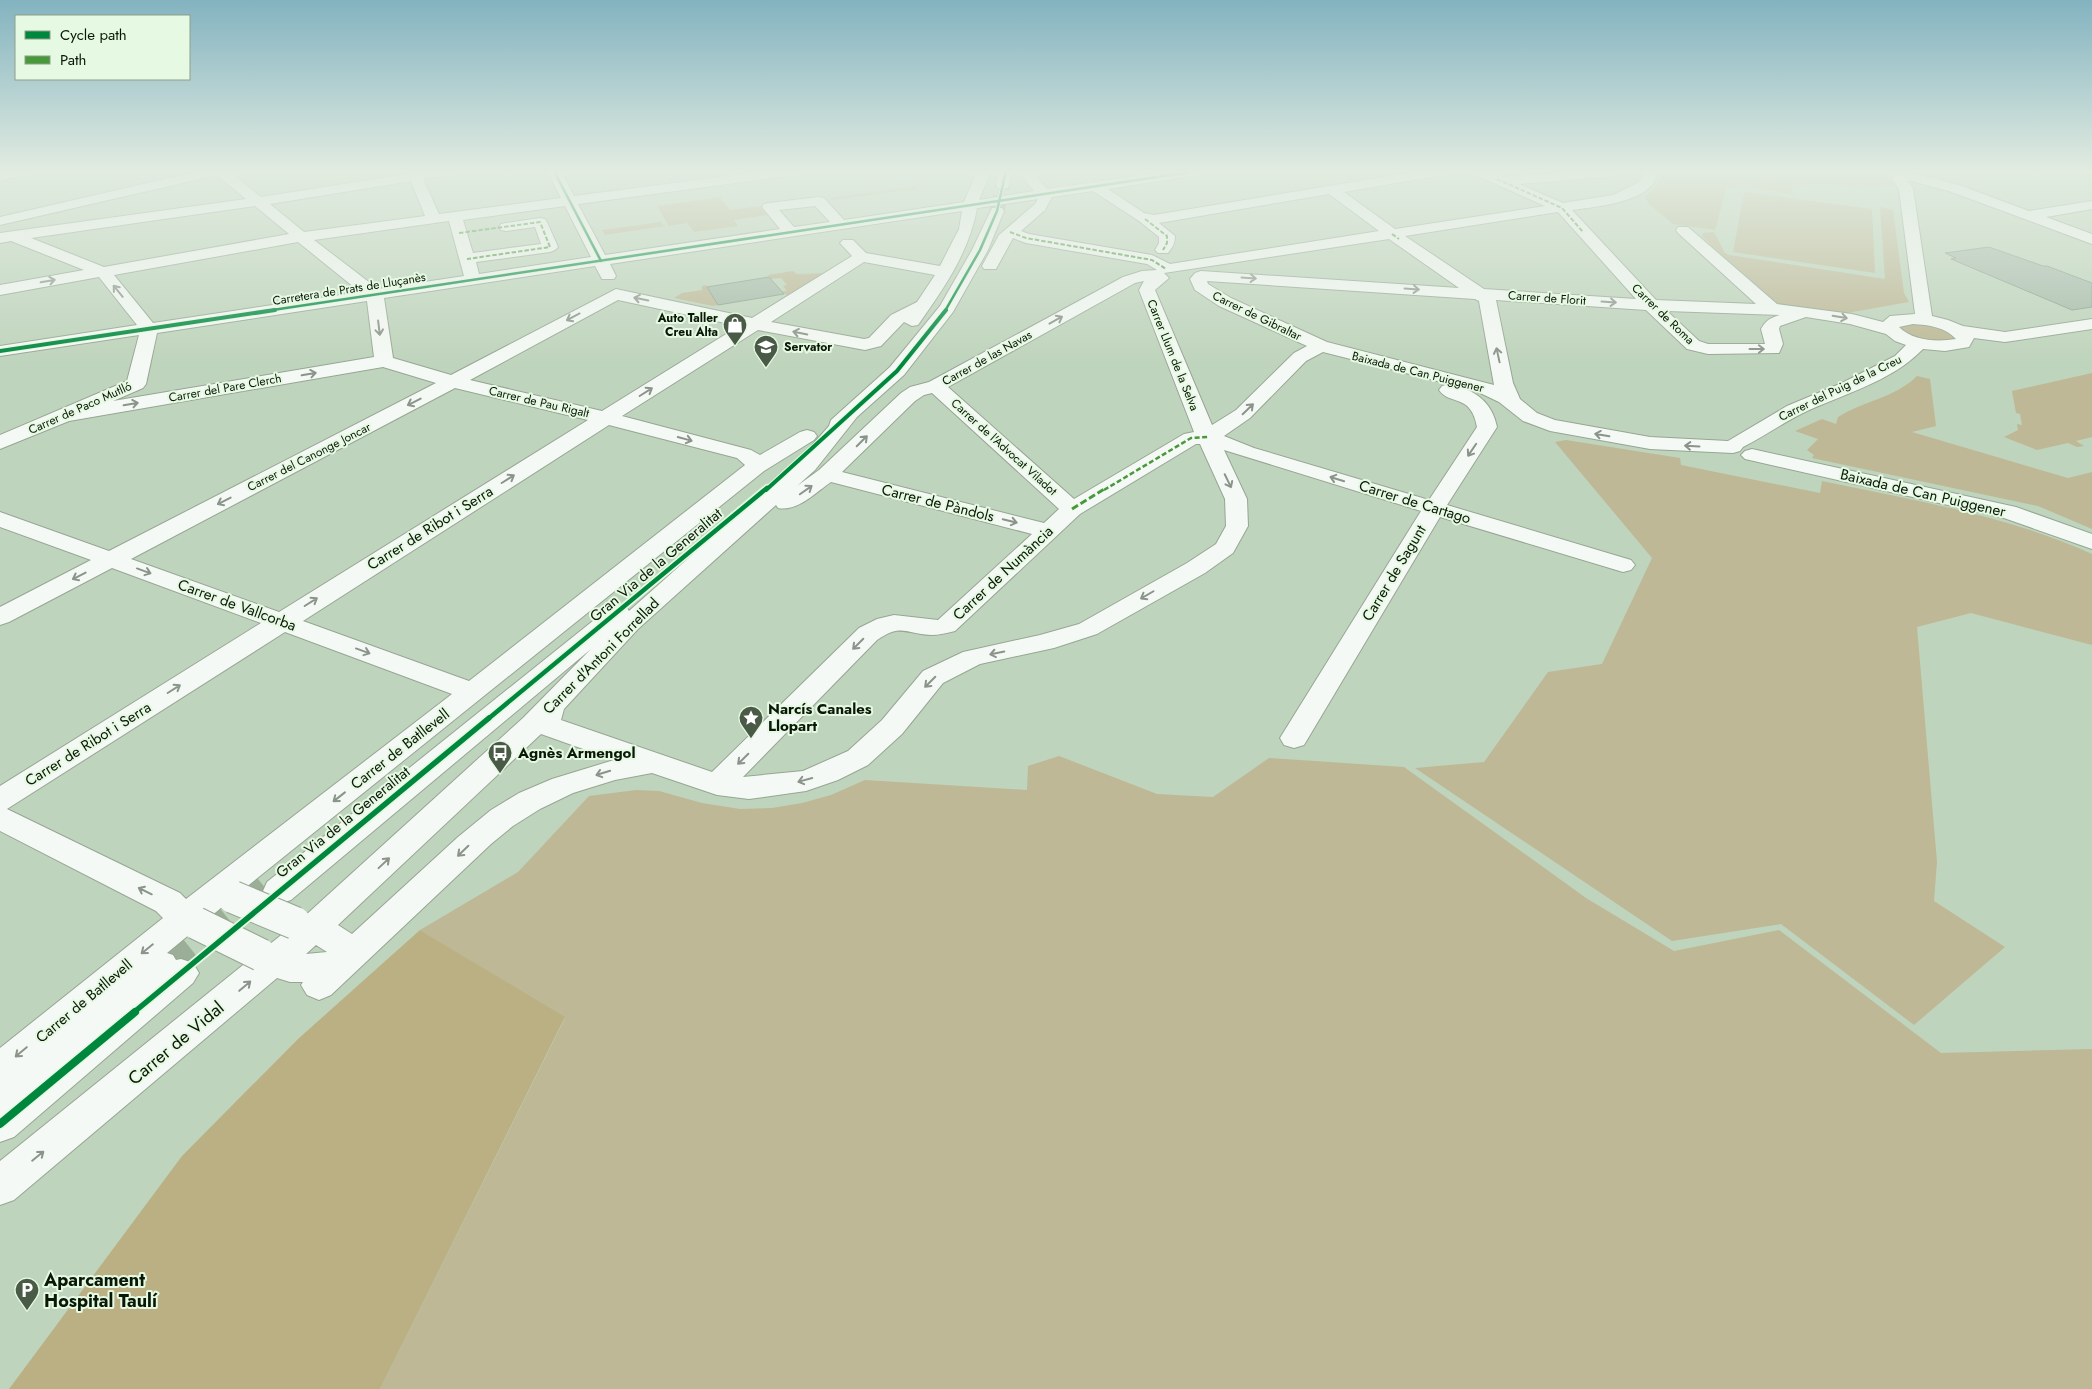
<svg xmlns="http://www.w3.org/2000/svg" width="2092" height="1389" viewBox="0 0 2092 1389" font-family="Jost,sans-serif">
	<rect width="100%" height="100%" fill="#bfd4bc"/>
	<path fill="#beb896" d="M1660,171h233l4,14c-12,0 -24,2 -35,2 -24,0 -52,-8 -73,5l6,3c-14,-2 -58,-13 -69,-5l-11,40 -42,-6 -25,-21 -3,-6c8,-7 18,-14 15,-26z
		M916,186l3,3 -87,11 -2,-2z
		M1744,192l128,17 3,64 -142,-21z
		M720,197l10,13 31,-4 7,9 -34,5 4,6 -44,6 -7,-9 -18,3 -12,-20z
		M1880,207l13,3 11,83 5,9 -62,11 -70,-9 -62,-55 -13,-13 1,-3 11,-1 11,21 4,2 156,24z
		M661,222l3,4 -59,9 -3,-5z
		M793,271l4,3 28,-1 -36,22 -5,-1 -2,-3h5l-4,-5 4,-1 -6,-7 -10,1 -3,-4z
		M706,285l12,20 -5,1 -39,-8 8,-5 20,-3v-4z
		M1913,323l28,5 13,7 1,3c-11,8 -47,1 -54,-10l4,-4z
		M2092,373v64l-16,4 8,5 -7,1 -9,-4 -31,7 -33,-13 14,-7 -1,-6 5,1 -2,-11 -4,-1 -4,-22z
		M1917,376l13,3 6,47 -24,6 156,46 24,-6v57l-54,-23 -226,-48 2,-3 -7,-5 11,-11 -23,-8 27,-12 14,5 2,-7c25,-16 57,-19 79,-41z
		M1566,440l114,18 1,7 139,28 2,-12c91,19 184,34 270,73v91l-121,-32 -54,14 20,235 -3,39 71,46 -91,78 -133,-101 -109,17 -257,-173 69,-6 64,-90 54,-8 50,-106 -97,-116z
		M1059,756l98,38 56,3 56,-39 135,9 182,131 88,53 105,-21 162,123 151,-4v340h-1712l185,-371 -145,-88 98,-58 71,-76 47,-6 23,1 43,12 38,6 32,-1 30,-5 29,-8 34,-15 162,10 1,-24z"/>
	<path fill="#bbb083" d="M420,930l145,87 -185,372h-371l173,-233 116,-117z"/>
	<path fill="#a7bbaa" stroke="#8b9f8e" d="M1989,247l54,19h4l45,17v24l-20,3 -121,-51 5,-1 -11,-5z
		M769,277l15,17 -66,11 -11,-18z"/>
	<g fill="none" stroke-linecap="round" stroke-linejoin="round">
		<path stroke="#9bae98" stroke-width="15" stroke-dasharray="15 8" stroke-linecap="butt" d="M997,211l6,-26"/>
		<path stroke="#9bae98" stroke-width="32" stroke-dasharray="32 16" stroke-linecap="butt" d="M162,964l100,-80"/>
		<defs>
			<path id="minor" d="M6,171h20l-2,3 -24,7v-8z
				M200,171h28l33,26 146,-23 -1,-3h50l-2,3 -31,5 16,35 122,-16 -14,-27h14l13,25 192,-25h36l-7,4 -217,29 27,51 175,-26 -18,-22 2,-3 5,-1 50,-6 5,1 20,22 120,-18 13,-31h14l-12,29 55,-9 -17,-20h14l16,18 124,-18h33l-2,3 -5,1 -89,14 36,24 10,2 266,-44h30l-2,3 -5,1 -99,17 51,37 150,-23 -72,-32 -2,-3h18l15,6 78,-6h30l-1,5 -5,1 -87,7 44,19 50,-8 26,-13 4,-6v-5h14c0,31 -63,36 -85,39l84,90 100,4 -78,-71 -2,-3 2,-3h10l89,77 75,10 31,8 7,-6 25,-2 -16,-125 -6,-9 2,-9h9l55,14 70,26 63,-10v8l-46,8 46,17v10l-143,-53 -42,-11 6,9 19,127 16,4 15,6 42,6 87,-13v10l-87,13 -31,-4 -5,9 -24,4 -22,-2c-33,34 -81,45 -122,65 -20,10 -38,23 -58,33l-3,4 -7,2 -83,-4 -100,-18 -27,-10 -24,-19 -23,-11 -17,-4c21,6 34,19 38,40l-50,78 184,55 4,5 -4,5 -8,2 -183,-55 -136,228 -10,3 -10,-3 -4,-7 141,-227 -197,-61 23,49 1,27 -15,27 -28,20 -108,61 -43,14 -74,16 -37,19 -41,51 -34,31 -30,15 -32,11 -57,8 -32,-4 -65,-22 -37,7 -42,13 -33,16 -27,17 -22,18 -160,151 -12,5 -12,-5 -6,-10 2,-3h-13l-13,-4 -263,222 -14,5v-44l248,-200 -3,-6 5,-10 12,-4 8,3 15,-12 -4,-8 5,-9 12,-4 9,3 216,-196 68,-69 -300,251 -12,4 -12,-4 -4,-9 4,-9 342,-274 9,-3 9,3 2,3 170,-151 30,-34 2,-6 59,-53 50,-61 32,-56 20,-42h10l2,3 -16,39 -35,62 -49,63 -47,42 -42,53 -18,16 22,-16 82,-77 9,-6 19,-5 194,-105 19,-6 15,-1 -10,-6 -121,-21 -13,-5 -17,31h-12l-2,-3 17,-31 36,-31 3,-5 -61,9c-8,45 -33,80 -59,117l-6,1 -8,-4 -23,24 -16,4 -107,-20 -136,86 129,34 9,5 40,-23 7,-2 7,2 3,4 -3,4 -50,31 -519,417 -35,29 3,6 -5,9 -12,4 -6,-2 -23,19 6,2 3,5 5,-1 12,4 6,10 -6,10 -179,154 -14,5v-94l163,-130 -7,-7 -156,-80v-45l261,-163 -149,-55 -103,54 -9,3v-18l91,-47 -91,-33v-15l109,39 327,-168 -53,-16 -314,54 -69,28v-14l127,-54 12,-46 -139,21v-10l137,-21 -38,-48 -99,18v-10l84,-15 -73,-29 -11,2v-10l246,-34 -29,-24 -217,50v-8zM411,181l14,35 -121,16 -34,-28zM1093,191l46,30 20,16v6l-4,7 3,3h10c5,-6 7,-10 7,-17l-16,-13 170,-29 50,37 -209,33 -18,-9 -123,-21 -8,-3 24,-21 7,-13zM255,206l34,28 -185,33 -73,-29zM565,206l26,51 -112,17 -3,-12 74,-10 5,-2 3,-3 -11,-25 -2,-3 -5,-1 -34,5 -5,1 -2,3 2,3 5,1 29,-4 6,17 -68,9 -10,-33zM815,206l15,16 -36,5 -15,-17zM962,211l-3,18 -19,37 -74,-13 -13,-13h-10l-3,3 12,13 -100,62 -136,-29 -165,86 -58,-17 -9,-60 211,-32 7,13h12l2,-3 -6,-12zM1558,212l78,87 -152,-10 -79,-53zM449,221l15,55 -86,13 -64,-49zM1389,239l70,49 -258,-17 -6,2 -5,6 5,11 24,16 88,40 -13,7 -58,57 -24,15 -57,-135 14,-12 -5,-5zM298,242l62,50 -207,31 -39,-48zM864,262l71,13 -18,27 -26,13 -22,23 -5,1 -93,-17zM1144,281l-5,9 55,142 -10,2 -110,65 -126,-112 187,-104zM1207,281l268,18 4,2 15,84 -167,-43 -96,-44 -23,-14zM618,300l121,26 -137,85 -132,-31zM1496,300l150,10 41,39 21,5 71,-1 4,-9 -4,-15 1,-3 26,-9 44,7 36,10 9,7 11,4 -11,11 -53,27 -55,23 -59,35 -78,-4 -95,-17 -18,-7 -17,-14 -7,-16zM367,301l7,56 -261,44 30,-13 3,-4 11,-51zM1667,311l113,4c-10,3 -14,5 -19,14l4,15h-57l-9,-3zM1913,324c16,1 32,3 43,15 -19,3 -43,2 -57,-12zM1323,352l126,32 -7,2 -3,4c11,16 32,3 38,37l-48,73 -175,-52 -30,-12 26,-18 56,-57zM455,388l133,32 -309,192 -148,-53zM932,393l127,116 -15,14 -202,-51 73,-71 9,-6zM609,425l128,33 8,7 -276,216 -166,-60zM1196,444h4l25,55 1,27 -10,18 -29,19 -108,61 -39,11 -77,17 -40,19 -41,49 -34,31 -45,20 -60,6 134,-137c25,-17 28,-6 54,-5 8,0 16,-2 24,-4l125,-117zM831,482l201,52 -94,86 -44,-5 -17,4 -18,9 -147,144 -151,-52 3,-11 74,-80 138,-124 2,3c19,4 37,-15 53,-26zM285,632l167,62 -266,205 -6,-6 -173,-84zM541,734l73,26 -62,19 -33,14 -28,17 -33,27 -106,97 -14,-9zM316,945l11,7 -21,2z
				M999,171h14l-5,17h-10l-2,-3z
				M1752,449l264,58 76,27v15l-91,-32 -256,-58 -4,-4 4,-4z"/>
		</defs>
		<use href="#minor" stroke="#96a693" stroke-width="2"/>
		<use href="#minor" fill="#f5f9f5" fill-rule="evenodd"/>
		<defs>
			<path id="minor-bridge" d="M233,897l62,26
				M196,923l65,32"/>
		</defs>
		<use href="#minor-bridge" stroke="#96a693" stroke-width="34" stroke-linecap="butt"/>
		<use href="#minor-bridge" stroke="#f5f9f5" stroke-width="32"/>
		<path stroke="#48993a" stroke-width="2" stroke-dasharray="4.5 2" stroke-linecap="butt" d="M1497,179l65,29 21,24
			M1145,219l22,17v7l-4,7
			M1010,232l16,6 126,22 14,9
			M459,233l81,-11 10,25 -83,12
			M1392,234l7,5"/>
		<path stroke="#48993a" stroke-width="2.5" stroke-dasharray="5 2.5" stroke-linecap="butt" d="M1104,490l87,-52 17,-1"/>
		<path stroke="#48993a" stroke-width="3" stroke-dasharray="7 3" stroke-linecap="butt" d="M1072,509l34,-21"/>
		<defs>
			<path id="cycleway-far4" d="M554,171l47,90
				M266,311l931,-140
				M945,311l35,-61 17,-39 9,-40"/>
			<path id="cycleway-far3" d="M0,351l275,-41
				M766,490l131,-119 49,-61"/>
			<path id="cycleway-far2" d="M488,719l279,-231"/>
			<path id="cycleway-far1" d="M133,1013l356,-295"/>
			<path id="cycleway" d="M0,1124l135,-112"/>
		</defs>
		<use href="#cycleway-far4" stroke="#e6f9e2" stroke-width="4.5"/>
		<use href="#cycleway-far3" stroke="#e6f9e2" stroke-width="6"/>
		<use href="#cycleway-far2" stroke="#e6f9e2" stroke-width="8"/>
		<use href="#cycleway-far1" stroke="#e6f9e2" stroke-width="9"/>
		<use href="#cycleway" stroke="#e6f9e2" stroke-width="11"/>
		<use href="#cycleway-far4" stroke="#00873e" stroke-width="2.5"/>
		<use href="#cycleway-far3" stroke="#00873e" stroke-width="4"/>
		<use href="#cycleway-far2" stroke="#00873e" stroke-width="4.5"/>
		<use href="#cycleway-far1" stroke="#00873e" stroke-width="5.5"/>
		<use href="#cycleway" stroke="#00873e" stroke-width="8"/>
	</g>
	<defs><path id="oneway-shaft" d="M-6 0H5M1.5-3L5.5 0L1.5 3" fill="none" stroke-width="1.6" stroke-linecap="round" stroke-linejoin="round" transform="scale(1.25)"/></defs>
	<g stroke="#8b948a">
		<use href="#oneway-shaft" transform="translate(1249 278) rotate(4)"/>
		<use href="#oneway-shaft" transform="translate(48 281) rotate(-10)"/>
		<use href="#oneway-shaft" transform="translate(1412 289) rotate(4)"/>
		<use href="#oneway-shaft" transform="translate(118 291) rotate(-129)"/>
		<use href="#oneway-shaft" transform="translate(641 299) rotate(-168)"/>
		<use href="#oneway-shaft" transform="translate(1609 302) rotate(4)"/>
		<use href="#oneway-shaft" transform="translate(573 317) rotate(152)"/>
		<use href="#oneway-shaft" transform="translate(1840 317) rotate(10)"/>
		<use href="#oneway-shaft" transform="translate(1056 320) rotate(-29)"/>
		<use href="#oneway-shaft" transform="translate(379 328) rotate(83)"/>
		<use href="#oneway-shaft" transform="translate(800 333) rotate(-168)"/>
		<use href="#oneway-shaft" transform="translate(1757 349)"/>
		<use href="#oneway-shaft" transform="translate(1498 355) rotate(-102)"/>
		<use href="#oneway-shaft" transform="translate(309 374) rotate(-10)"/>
		<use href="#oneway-shaft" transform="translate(646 392) rotate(-32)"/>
		<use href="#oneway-shaft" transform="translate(414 402) rotate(153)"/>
		<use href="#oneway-shaft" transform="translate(131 404) rotate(-10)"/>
		<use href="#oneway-shaft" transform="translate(1248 409) rotate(-44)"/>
		<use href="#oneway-shaft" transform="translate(1602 435) rotate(-170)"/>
		<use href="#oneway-shaft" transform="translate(685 439) rotate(15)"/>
		<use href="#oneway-shaft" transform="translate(862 441) rotate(-45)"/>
		<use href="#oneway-shaft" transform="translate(1692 446) rotate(-177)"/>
		<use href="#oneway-shaft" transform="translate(1472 450) rotate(124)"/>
		<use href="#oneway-shaft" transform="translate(508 479) rotate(-32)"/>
		<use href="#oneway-shaft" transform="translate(1337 479) rotate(-163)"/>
		<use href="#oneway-shaft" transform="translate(1228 481) rotate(64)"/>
		<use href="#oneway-shaft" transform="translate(806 490) rotate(-35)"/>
		<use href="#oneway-shaft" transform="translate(224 501) rotate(153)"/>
		<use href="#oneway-shaft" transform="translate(1010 521) rotate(14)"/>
		<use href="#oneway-shaft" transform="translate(144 571) rotate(20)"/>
		<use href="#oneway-shaft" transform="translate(79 576) rotate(153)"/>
		<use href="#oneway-shaft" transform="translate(1147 595) rotate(150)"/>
		<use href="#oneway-shaft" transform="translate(311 602) rotate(-32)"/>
		<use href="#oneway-shaft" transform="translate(858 644) rotate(135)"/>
		<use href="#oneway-shaft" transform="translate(363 651) rotate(20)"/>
		<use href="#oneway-shaft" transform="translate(997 653) rotate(168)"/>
		<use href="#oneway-shaft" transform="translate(930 682) rotate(135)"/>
		<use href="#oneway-shaft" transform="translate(174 689) rotate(-32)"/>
		<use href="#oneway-shaft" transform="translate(743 759) rotate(135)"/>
		<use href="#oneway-shaft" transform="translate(603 773) rotate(163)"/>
		<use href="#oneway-shaft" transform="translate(805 780) rotate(165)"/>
		<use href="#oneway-shaft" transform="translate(339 797) rotate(142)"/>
		<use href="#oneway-shaft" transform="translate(463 851) rotate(136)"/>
		<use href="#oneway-shaft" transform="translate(384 863) rotate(-43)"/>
		<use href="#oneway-shaft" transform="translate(145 891) rotate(-154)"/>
		<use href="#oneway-shaft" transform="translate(147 949) rotate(141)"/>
		<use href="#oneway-shaft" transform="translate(245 986) rotate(-40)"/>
		<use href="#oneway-shaft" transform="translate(21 1052) rotate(140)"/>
		<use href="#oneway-shaft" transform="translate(38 1156) rotate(-39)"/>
	</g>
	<linearGradient id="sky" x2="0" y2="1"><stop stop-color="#83b3c0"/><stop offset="0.47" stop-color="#e2ece1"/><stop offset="1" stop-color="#e2ece1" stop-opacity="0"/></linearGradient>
	<rect width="2092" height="365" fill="url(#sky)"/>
	<defs>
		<symbol id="shop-pin" viewBox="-11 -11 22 30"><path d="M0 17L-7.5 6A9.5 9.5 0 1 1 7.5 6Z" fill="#495a46" stroke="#e6f9e2"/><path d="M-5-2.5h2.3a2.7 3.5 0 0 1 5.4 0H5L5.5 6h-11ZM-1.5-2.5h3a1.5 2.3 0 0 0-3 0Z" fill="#fff"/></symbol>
		<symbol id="school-pin" viewBox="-11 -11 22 30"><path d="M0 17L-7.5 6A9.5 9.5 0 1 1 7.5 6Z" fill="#495a46" stroke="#e6f9e2"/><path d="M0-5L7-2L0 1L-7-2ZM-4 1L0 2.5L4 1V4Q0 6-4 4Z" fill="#fff"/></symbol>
		<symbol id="sight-pin" viewBox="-11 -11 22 30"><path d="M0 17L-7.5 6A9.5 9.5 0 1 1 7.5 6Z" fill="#495a46" stroke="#e6f9e2"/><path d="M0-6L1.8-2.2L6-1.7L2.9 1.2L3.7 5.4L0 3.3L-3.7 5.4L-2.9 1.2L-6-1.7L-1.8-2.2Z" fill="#fff"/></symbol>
		<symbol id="bus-pin" viewBox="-11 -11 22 30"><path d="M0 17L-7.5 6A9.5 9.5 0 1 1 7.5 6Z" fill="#495a46" stroke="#e6f9e2"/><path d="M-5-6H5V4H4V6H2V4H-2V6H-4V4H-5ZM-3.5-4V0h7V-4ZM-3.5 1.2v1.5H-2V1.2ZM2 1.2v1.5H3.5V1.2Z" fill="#fff"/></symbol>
		<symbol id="parking-pin" viewBox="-11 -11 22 30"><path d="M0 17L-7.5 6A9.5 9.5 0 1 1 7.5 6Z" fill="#495a46" stroke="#e6f9e2"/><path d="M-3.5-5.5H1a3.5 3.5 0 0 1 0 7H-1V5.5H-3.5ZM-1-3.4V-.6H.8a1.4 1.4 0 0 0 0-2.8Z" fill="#fff"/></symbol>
	</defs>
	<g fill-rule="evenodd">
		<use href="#shop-pin" x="721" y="311" width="28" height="38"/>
		<use href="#school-pin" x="752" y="333" width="28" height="38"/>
		<use href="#sight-pin" x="737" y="704" width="28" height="38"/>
		<use href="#bus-pin" x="486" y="739" width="28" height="38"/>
		<use href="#parking-pin" x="13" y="1276" width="28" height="38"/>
	</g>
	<g text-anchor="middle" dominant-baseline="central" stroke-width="4" stroke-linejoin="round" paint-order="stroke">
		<g font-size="12" fill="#0a1807" stroke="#e6f9e2">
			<text transform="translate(349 289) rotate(-9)">Carretera de Prats de Lluçanès</text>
			<text transform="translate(1547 298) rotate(4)">Carrer de Florit</text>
			<text transform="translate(1663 314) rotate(44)">Carrer de Roma</text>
			<text transform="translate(1257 316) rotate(26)">Carrer de Gibraltar</text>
			<text transform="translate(1173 355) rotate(68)">Carrer Llum de la Selva</text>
			<text transform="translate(987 358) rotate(-29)">Carrer de las Navas</text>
			<text transform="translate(1418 372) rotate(14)">Baixada de Can Puiggener</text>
			<text transform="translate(225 388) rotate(-10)">Carrer del Pare Clerch</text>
			<text transform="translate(1840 388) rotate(-26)">Carrer del Puig de la Creu</text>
			<text transform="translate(539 402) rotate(13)">Carrer de Pau Rigalt</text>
			<text transform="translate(80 408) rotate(-24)">Carrer de Paco Mutlló</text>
			<text transform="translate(1004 447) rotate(42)">Carrer de l'Advocat Viladot</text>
			<text transform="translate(309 457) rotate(-27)">Carrer del Canonge Joncar</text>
		</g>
		<g font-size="12" font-weight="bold" fill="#0a1807" stroke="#e6f9e2" text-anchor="end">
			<text x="718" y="318">Auto Taller<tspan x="718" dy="14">Creu Alta</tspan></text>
			<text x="784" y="347" text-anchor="start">Servator</text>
		</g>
		<g font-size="15" fill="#0a1807" stroke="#e6f9e2">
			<text transform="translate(1923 493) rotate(13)">Baixada de Can Puiggener</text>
			<text transform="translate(1415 502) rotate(17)">Carrer de Cartago</text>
			<text transform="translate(938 503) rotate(14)">Carrer de Pàndols</text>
			<text transform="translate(430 528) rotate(-32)">Carrer de Ribot i Serra</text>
			<text transform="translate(656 565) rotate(-40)">Gran Via de la Generalitat</text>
			<text transform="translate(1003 573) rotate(-43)">Carrer de Numància</text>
			<text transform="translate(1394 573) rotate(-59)">Carrer de Sagunt</text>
			<text transform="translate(237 605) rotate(20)">Carrer de Vallcorba</text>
			<text transform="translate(601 656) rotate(-45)">Carrer d'Antoni Forrellad</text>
			<text transform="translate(88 744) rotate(-32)">Carrer de Ribot i Serra</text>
			<text transform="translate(400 749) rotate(-38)">Carrer de Batllevell</text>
			<text transform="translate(343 822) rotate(-39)">Gran Via de la Generalitat</text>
			<text transform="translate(84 1001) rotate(-40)">Carrer de Batllevell</text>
		</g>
		<g font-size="15" font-weight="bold" fill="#0a1807" stroke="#e6f9e2" text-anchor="start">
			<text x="768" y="709">Narcís Canales<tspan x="768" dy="17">Llopart</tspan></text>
			<text x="518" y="753">Agnès Armengol</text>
		</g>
		<g font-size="18" fill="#0a1807" stroke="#e6f9e2">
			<text transform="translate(176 1043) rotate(-40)">Carrer de Vidal</text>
		</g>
		<g font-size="18" font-weight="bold" fill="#0a1807" stroke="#e6f9e2" text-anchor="start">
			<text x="44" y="1280">Aparcament<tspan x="44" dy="21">Hospital Taulí</tspan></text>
		</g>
	</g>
	<rect x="15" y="15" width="175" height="65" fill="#e6f9e2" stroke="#8e9f8a"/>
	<rect x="25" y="31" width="25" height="8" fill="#00873e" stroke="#8e9f8a"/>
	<text x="60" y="40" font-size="15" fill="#0a1807">Cycle path</text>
	<rect x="25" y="56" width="25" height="8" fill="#48993a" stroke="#8e9f8a"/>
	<text x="60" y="65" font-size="15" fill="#0a1807">Path</text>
</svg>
